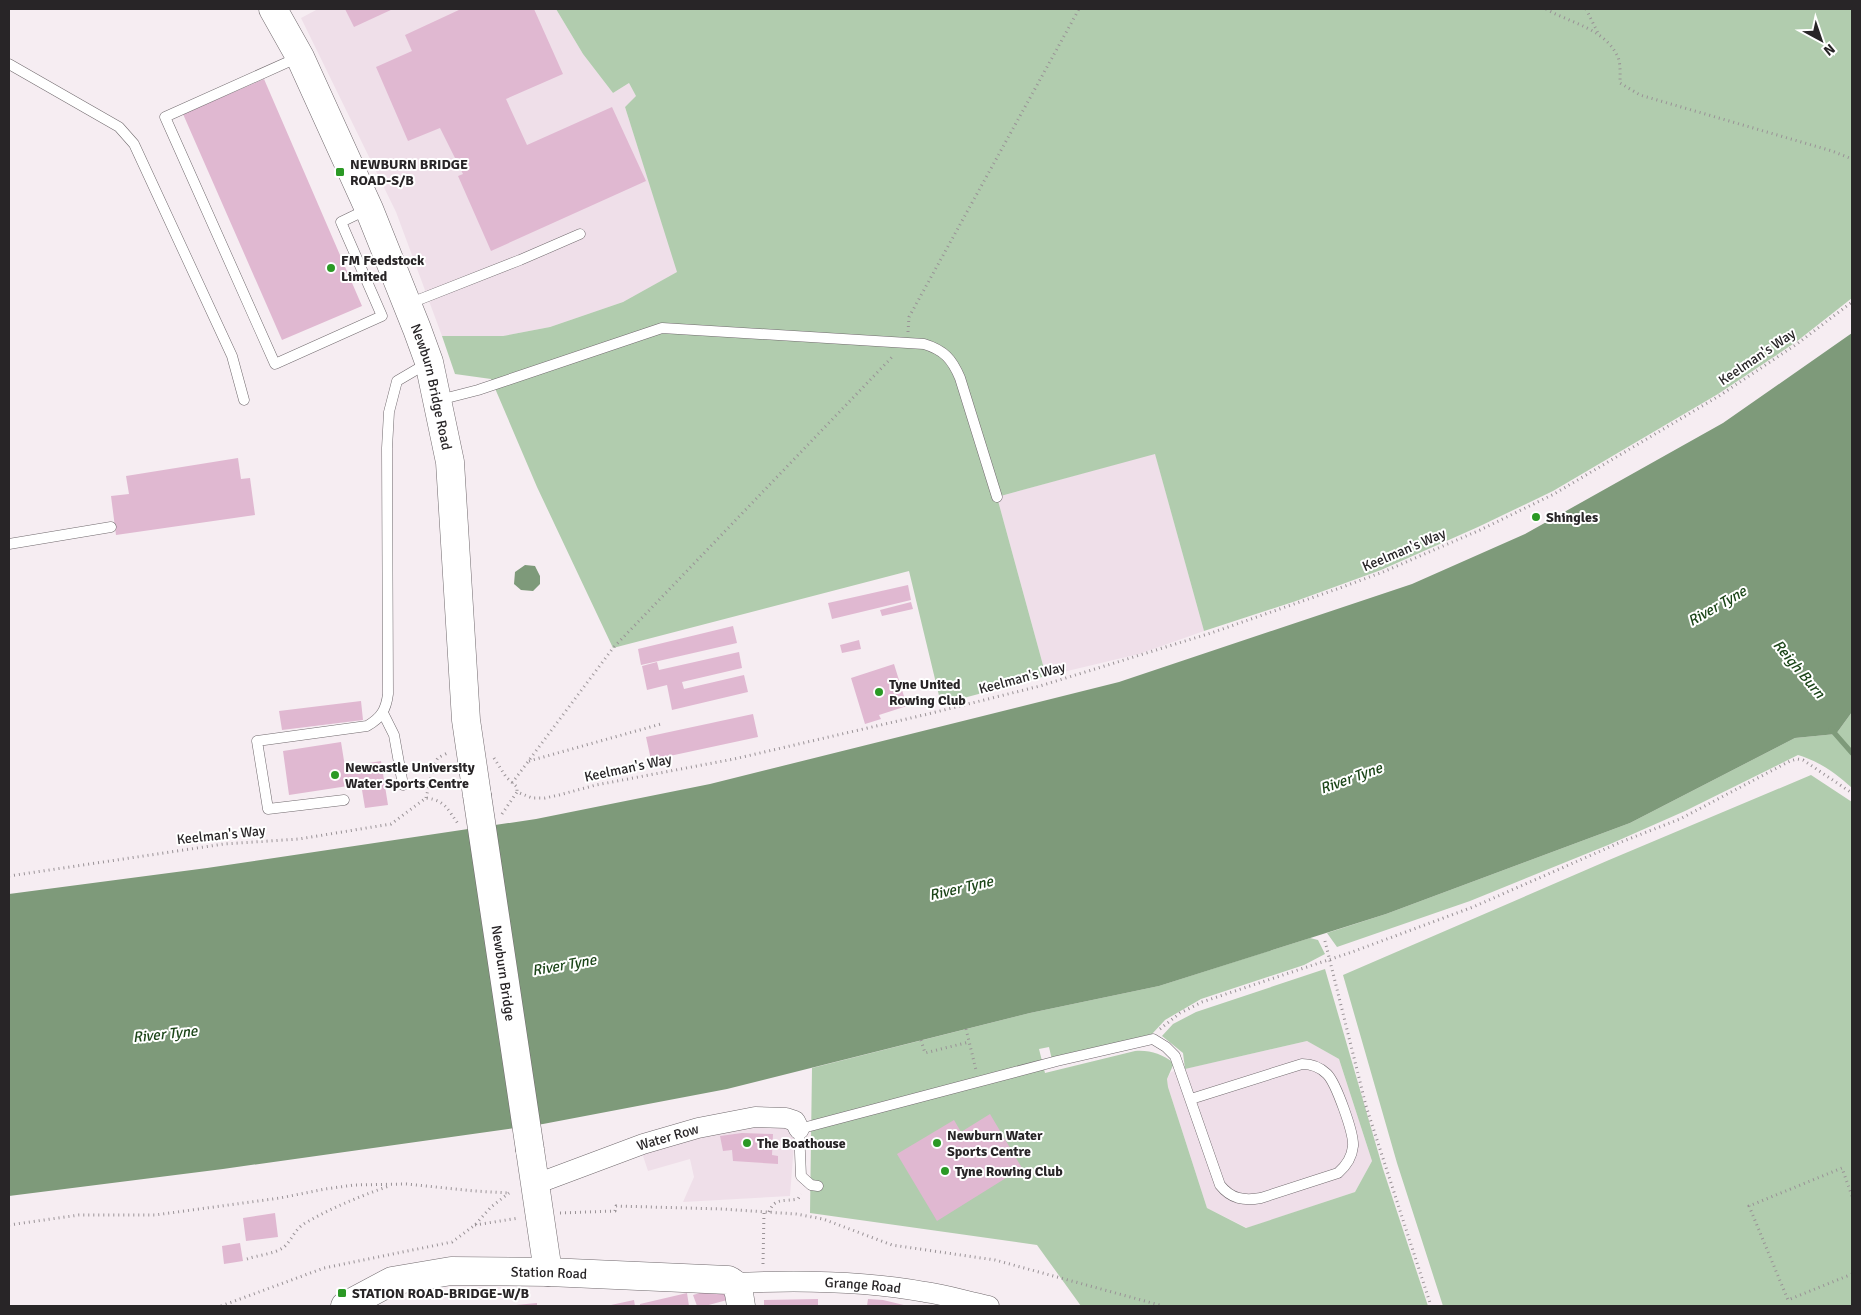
<svg xmlns="http://www.w3.org/2000/svg" width="1861" height="1315" viewBox="0 0 1861 1315" font-family="Signika,sans-serif">
	<rect width="100%" height="100%" fill="#f6edf2"/>
	<path fill="#efdfe9" d="M318,9h238l27,45 30,39 16,-10 8,14 -12,10 53,165 -55,30 -73,25 -47,9h-61l-46,-124 -95,-194z
		M1155,453l49,178 -65,23 -93,22 -49,-179z
		M1307,1041l32,18 33,102 -17,31 -108,36 -40,-20 -39,-121 -1,-8 4,-7z
		M754,1122l41,8 -5,66 -107,6 11,-25 -4,-18 -42,12 -6,-18z"/>
	<path fill="#b1ccae" d="M556,9h1296v289l-56,44 -78,52 -165,97 -75,36 -97,43 -85,31 -92,30 -49,-177 -158,43 49,179 -105,28 -32,-133 -296,77 -76,-161 -46,-108 -36,-5 -13,-38h61l47,-9 73,-25 54,-30 -52,-165 11,-11 -7,-13 -16,10 -30,-39z
		M1852,712v76c-16,-15 -34,-27 -54,-33l-113,56 -77,34 -138,56 -133,46 -10,-14 59,-19 244,-91 165,-85 41,-4z
		M1811,775l41,27v504h-409l-46,-143 -54,-188 266,-115z
		M1310,938l8,2 7,14 -21,11 -103,34 -36,21 -13,14 -100,26 -3,-13 -10,2 6,24 90,-22c16,-1 26,3 39,12l-7,16 1,8 39,121 39,20 109,-36 17,-31 -33,-102 -32,-18 -122,28 -2,-16 -21,-17 11,-12 23,-12 129,-43 58,200 45,137h-347l-44,-61 -227,-32 2,-145 218,-55 129,-27z"/>
	<path fill="#7e9a7a" d="M1852,333v379l-16,22 -41,4 -165,85 -244,91 -227,72 -129,27 -303,76 -184,35 -320,45 -214,27v-302l198,-26 329,-49 174,-35 409,-102 293,-98 113,-50 198,-111z
		M525,565l10,1 5,10v8l-7,7 -12,-1 -7,-6 1,-12z"/>
	<g fill="none" stroke-linecap="round" stroke-linejoin="round">
		<path stroke="#7e9a7a" stroke-width="5" d="M1831,729l21,24"/>
	</g>
	<path fill="#e0b8d1" d="M345,9h48l-39,18z
		M461,9h73l29,65 -57,25 21,46 85,-38 34,74 -155,70 -33,-75 5,-2 -23,-46 -32,13 -32,-74 36,-16 -7,-16z
		M264,79l98,227 -80,34 -99,-226z
		M238,458l3,21 9,-1 5,37 -139,20 -5,-39 18,-2 -3,-18z
		M908,585l3,15 -79,19 -4,-16z
		M911,602l2,7 -31,7 -2,-6z
		M733,626l4,17 -96,22 -3,-16z
		M859,640l2,9 -19,4 -2,-8z
		M739,652l3,16 -60,14 2,7 60,-14 4,17 -76,18 -5,-25 -20,5 -5,-24 15,-4 2,8z
		M894,664l13,42 -28,9 2,4 -16,5 -14,-46z
		M361,701l2,19 -81,10 -3,-19z
		M753,714l5,23 -107,23 -5,-23z
		M341,742l4,25 36,-6 7,44 -23,3 -4,-24 -72,11 -6,-44z
		M990,1114l32,54 -85,53 -40,-67 57,-34 7,12z
		M742,1133l31,1 -1,21 6,1v8l-45,-3 -1,-11 -9,1 -3,-15z
		M275,1213l3,24 -32,4 -3,-23z
		M240,1243l3,18 -19,3 -2,-18z
		M723,1286l4,14 -22,6h-8l-4,-11z
		M687,1293l2,13h-49v-2z
		M818,1299v7h-54v-6z
		M868,1299l15,1 25,6h-41z
		M634,1300l1,6h-23l-1,-1z
		M537,1303v3h-21v-1z"/>
	<g fill="none" stroke-linecap="round" stroke-linejoin="round">
		<defs>
			<path id="lane" d="M299,57l-134,60 110,247 107,-48 -41,-94 27,-13
				M9,64l110,63 15,17 98,212 12,44
				M408,304l112,-44 60,-26
				M439,400l39,-10 184,-62 262,16c20,6 28,15 36,34l37,119
				M9,544l102,-17
				M383,713l11,22 9,50
				M344,800l-76,9 -11,-68 110,-15c14,-8 19,-16 21,-32l-1,-246 2,-36 8,-31 29,-17
				M818,1186l-7,-1 -10,-9 -2,-47 258,-68 96,-22 13,8 9,9 45,129c11,14 24,16 41,13l77,-25c8,-7 14,-16 15,-27 1,-13 -17,-63 -26,-72 -7,-7 -16,-10 -25,-10l-111,35"/>
			<g id="street">
				<path id="s1" d="M536,1184l107,-40 55,-16 57,-11 31,1 9,3 4,8"/>
				<path id="s2" d="M735,1283c61,-3 130,-2 190,9 22,3 43,10 64,14"/>
			</g>
			<g id="secondary">
				<path id="s3" d="M273,9l27,48 69,152 48,120 12,33 21,100 16,258 11,75"/>
				<path d="M530,1150l18,122"/>
				<path id="s4" d="M345,1306l47,-25 59,-10 97,1 180,8c12,5 11,15 13,26"/>
			</g>
		</defs>
		<use href="#lane" stroke="#716a6e" stroke-width="11"/>
		<use href="#street" stroke="#716a6e" stroke-width="21"/>
		<use href="#secondary" stroke="#716a6e" stroke-width="29"/>
		<path stroke="#999296" stroke-width="3" stroke-dasharray="1 4" stroke-linecap="butt" d="M1546,9c24,14 57,19 71,46 4,7 3,20 3,28l20,12 192,56 20,8
			M1586,9l12,24
			M908,332l1,-15 170,-308
			M494,758l12,19 11,10v5
			M529,761l132,-37
			M512,783l101,-135 281,-293
			M426,798c2,-8 8,-36 12,-40 3,-2 8,-4 11,-6
			M502,814l15,-22 15,6h13l14,-3 37,-10 138,-26 194,-45 112,-28 171,-53 126,-44 46,-17 97,-42 74,-36 165,-98 78,-52 55,-42
			M9,876l215,-32 75,-5 92,-15 35,-26c19,2 22,12 33,27
			M1325,941l41,165 65,200
			M966,1029l10,41
			M1160,1029l20,-16 22,-11 150,-50 121,-45 148,-65 59,-23 110,-58 7,-2 6,1 49,33
			M921,1040l4,13 44,-11
			M1852,1196l-10,-28 -93,38 39,94 64,-26
			M769,1212c6,-15 15,-10 29,-13l3,-5
			M560,1213l55,-2 1,-5 106,3 74,5 27,5 69,26 103,15 168,46
			M9,1225l70,-10h76l125,-17 45,-9 29,-4 52,-1 69,7 33,2
			M475,1225l44,-7
			M247,1259c11,-4 28,-5 37,-12 9,-8 10,-18 23,-25 26,-15 54,-26 82,-36
			M763,1264l1,-52
			M221,1306l103,-38 128,-26 23,-17 16,-18 18,-14"/>
		<use href="#lane" stroke="#fff" stroke-width="10"/>
		<use href="#street" stroke="#fff" stroke-width="20"/>
		<use href="#secondary" stroke="#fff" stroke-width="28"/>
		<defs>
			<g id="secondary-bridge">
				<path id="s5" d="M477,795l53,355"/>
			</g>
		</defs>
		<use href="#secondary-bridge" stroke="#716a6e" stroke-width="29" stroke-linecap="butt"/>
		<use href="#secondary-bridge" stroke="#fff" stroke-width="28"/>
	</g>
	<g fill="#2b9925" stroke="#fff" stroke-width="2">
		<rect x="335" y="167" width="10" height="10" rx="2.5"/>
		<circle cx="331" cy="268" r="5"/>
		<circle cx="1536" cy="517" r="5"/>
		<circle cx="879" cy="692" r="5"/>
		<circle cx="335" cy="775" r="5"/>
		<circle cx="747" cy="1143" r="5"/>
		<circle cx="937" cy="1143" r="5"/>
		<circle cx="945" cy="1171" r="5"/>
		<rect x="337" y="1288" width="10" height="10" rx="2.5"/>
	</g>
	<g text-anchor="middle" dominant-baseline="central" stroke-width="4" stroke-linejoin="round" paint-order="stroke">
		<g font-size="14" font-weight="bold" fill="#282527" stroke="#fff" text-anchor="start">
			<text x="350" y="164">NEWBURN BRIDGE<tspan x="350" dy="16">ROAD-S/B</tspan></text>
			<text x="341" y="260">FM Feedstock<tspan x="341" dy="16">Limited</tspan></text>
			<text x="1546" y="517">Shingles</text>
			<text x="889" y="684">Tyne United<tspan x="889" dy="16">Rowing Club</tspan></text>
			<text x="345" y="767">Newcastle University<tspan x="345" dy="16">Water Sports Centre</tspan></text>
			<text x="947" y="1135">Newburn Water<tspan x="947" dy="16">Sports Centre</tspan></text>
			<text x="757" y="1143">The Boathouse</text>
			<text x="955" y="1171">Tyne Rowing Club</text>
			<text x="352" y="1293">STATION ROAD-BRIDGE-W/B</text>
		</g>
		<g font-size="14" fill="#282527" stroke="#fff">
			<text transform="translate(1757 357) rotate(-34)">Keelman's Way</text>
			<text stroke="none"><textPath href="#s3" startOffset="411">Newburn Bridge Road</textPath></text>
			<text transform="translate(1404 550) rotate(-23)">Keelman's Way</text>
			<text transform="translate(1022 678) rotate(-15)">Keelman's Way</text>
			<text transform="translate(628 768) rotate(-12)">Keelman's Way</text>
			<text transform="translate(221 835) rotate(-6)">Keelman's Way</text>
			<text stroke="none"><textPath href="#s5" startOffset="180">Newburn Bridge</textPath></text>
			<text stroke="none"><textPath href="#s1" startOffset="140">Water Row</textPath></text>
			<text stroke="none"><textPath href="#s4" startOffset="211">Station Road</textPath></text>
			<text stroke="none"><textPath href="#s2" startOffset="128">Grange Road</textPath></text>
		</g>
		<g font-size="15" font-style="italic" fill="#1c4619" stroke="#fff">
			<text transform="translate(1717 606) rotate(-30)">River Tyne</text>
			<text transform="translate(1799 669) rotate(50)">Reigh Burn</text>
			<text transform="translate(1351 778) rotate(-20)">River Tyne</text>
			<text transform="translate(961 888) rotate(-13)">River Tyne</text>
			<text transform="translate(564 965) rotate(-10)">River Tyne</text>
			<text transform="translate(165 1034) rotate(-6)">River Tyne</text>
		</g>
	</g>
	<rect width="1861" height="1315" fill="none" stroke="#282527" stroke-width="20"/>
	<g transform="translate(1821 40) rotate(140)" stroke="#ffffff" stroke-width="4" paint-order="stroke">
	<path d="M0-4L9 19L0 12L-9 19Z" fill="#282527"/>
	<text y="-8" font-size="14" font-weight="bold" text-anchor="middle" fill="#282527">N</text>
	</g>
</svg>
